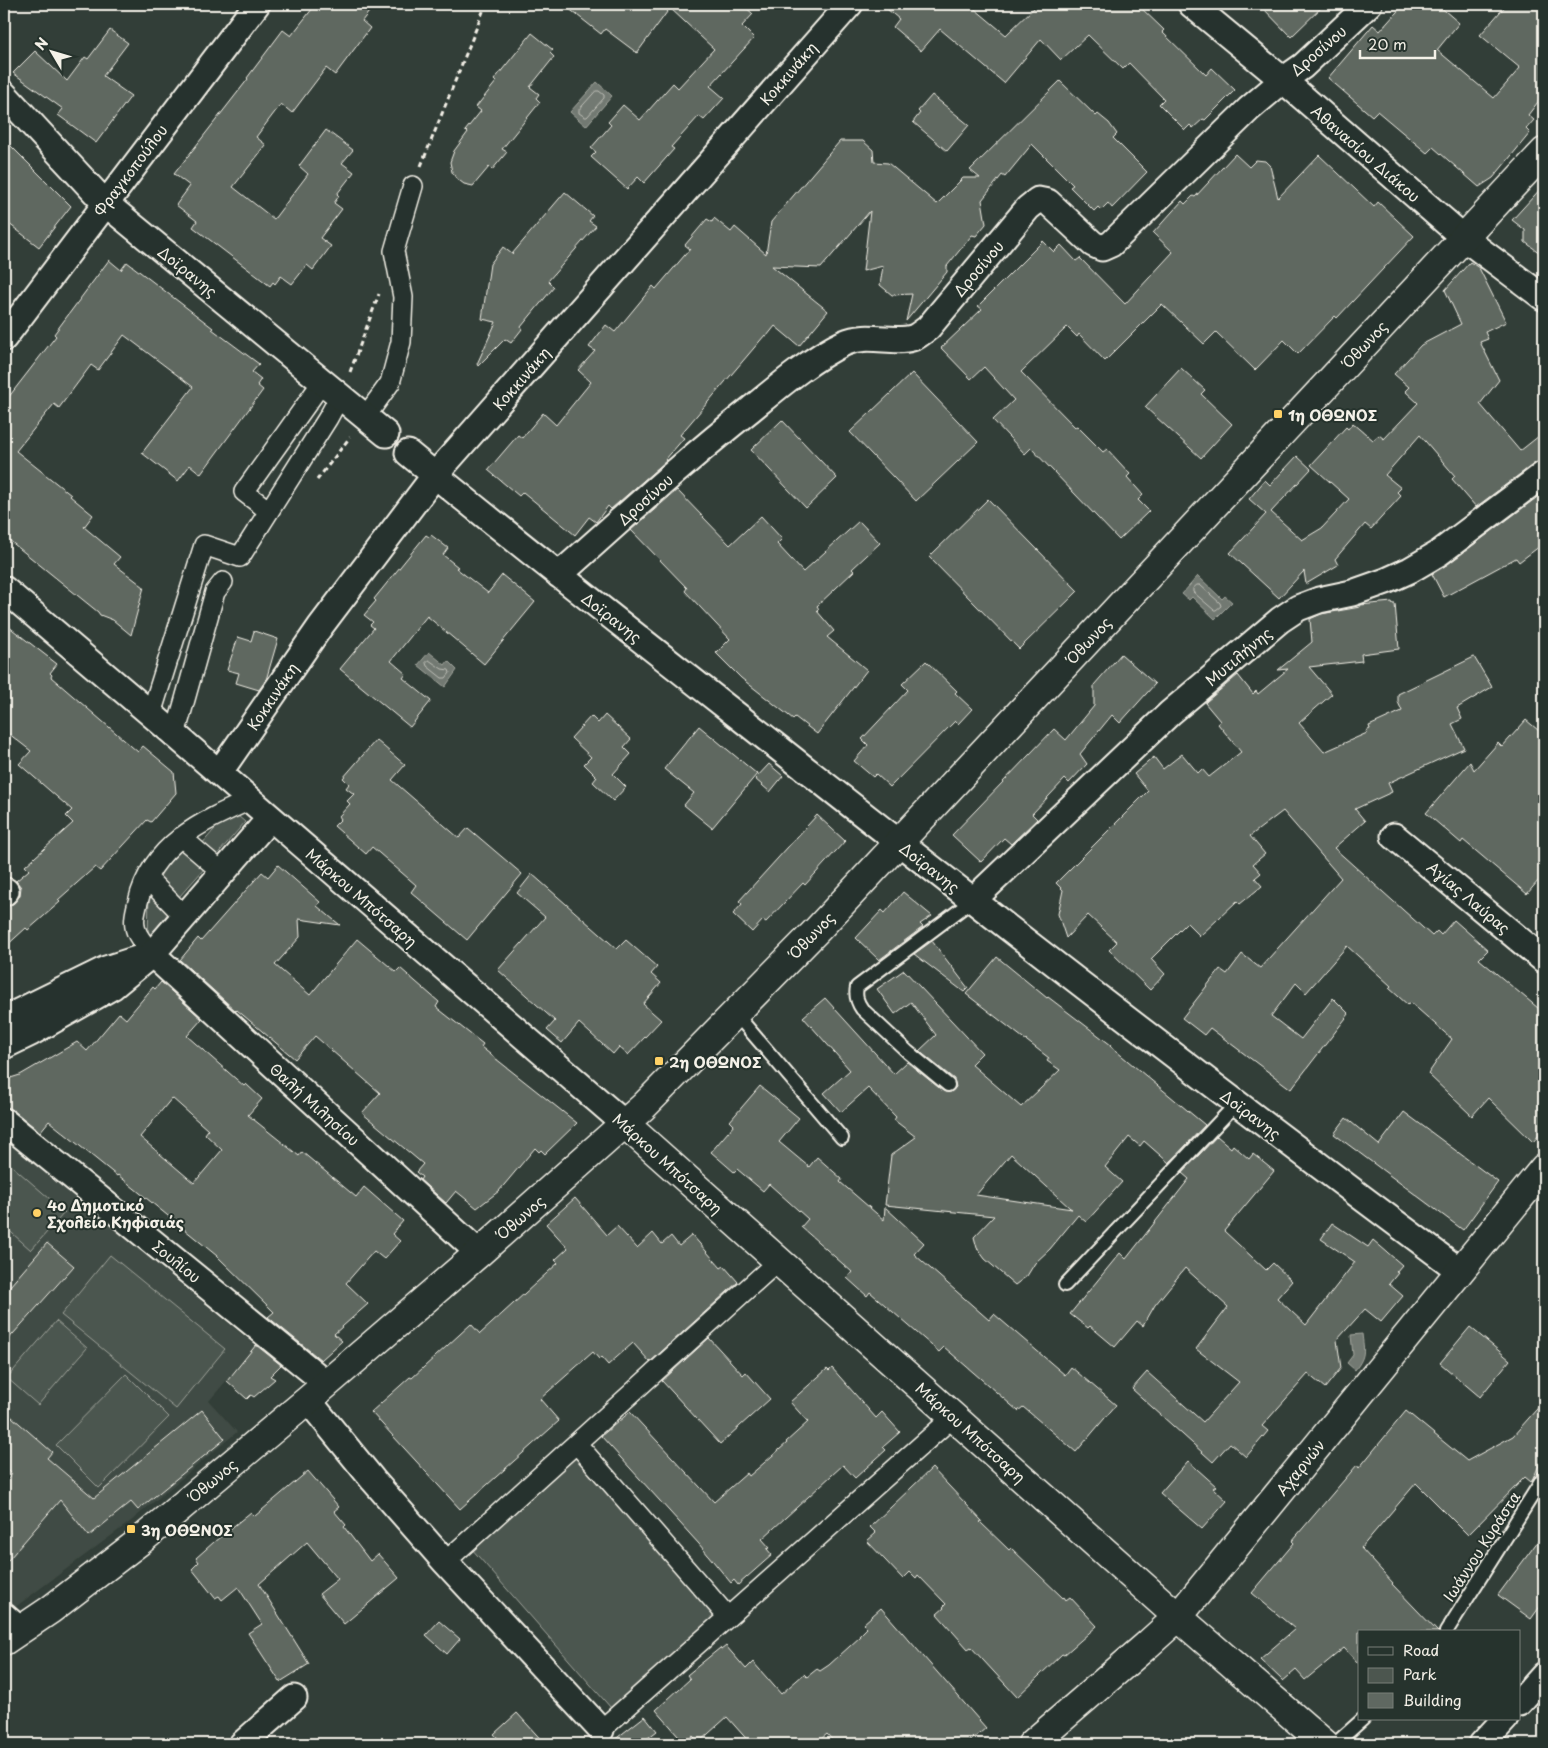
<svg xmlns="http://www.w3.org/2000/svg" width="1548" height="1748" viewBox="0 0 1548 1748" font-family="'Playpen Sans',sans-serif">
	<rect width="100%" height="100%" fill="#323e38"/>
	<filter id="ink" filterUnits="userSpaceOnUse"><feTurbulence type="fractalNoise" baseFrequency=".02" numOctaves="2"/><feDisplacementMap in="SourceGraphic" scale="10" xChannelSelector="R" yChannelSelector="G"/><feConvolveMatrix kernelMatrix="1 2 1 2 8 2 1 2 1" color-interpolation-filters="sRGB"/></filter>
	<g filter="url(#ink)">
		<path fill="#404b44" d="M4,1139l252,207 -47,55 28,31 -106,89 -117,87 -10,-10z"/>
		<path fill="#4c564f" stroke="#a0a49c" d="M231,810l14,12 -30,35 -14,-12z
			M181,849l23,20 -25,28 -23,-19z
			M149,893l20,19 -21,27z
			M4,1159l61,53 -34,38 -27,-24z
			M110,1255l115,94 -49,60 -115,-94z
			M56,1321l31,27 -49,57 -31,-27z
			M126,1374l43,43 -70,71 -43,-43z
			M575,1457l140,160 -104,91 -140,-160z"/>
		<path fill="#727972" stroke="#a6a9a1" d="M597,82l15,14 -26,30 -16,-14z
			M1198,576l24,23 3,-3 7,6 -17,17 -23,-22 -3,3 -7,-6z
			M429,652l16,13 3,-4 9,9 -12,17 -27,-22z
			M1362,1334c2,17 4,22 -7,36l-8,-7 6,-8 -2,-20z"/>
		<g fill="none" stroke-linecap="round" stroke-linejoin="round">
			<path stroke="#c0c1b9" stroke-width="1" d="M596,91h3l5,4v3l-17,19h-2l-6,-4v-3z
				M1197,585h3l20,18 1,3 -5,4h-2l-21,-18v-3z
				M429,660l13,9 7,1 1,3 -4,5h-4l-15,-12 -1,-3z"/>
		</g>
		<path fill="#5f6861" stroke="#f4f1e8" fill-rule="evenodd" d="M316,4h59l-13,17 8,7 -35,47 -9,-7 -34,45 -11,-9 -25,33 10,8 -33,42 41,32 34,-45 -9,-8 27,-36 27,20 -11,13 12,9 -17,22 2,2 -5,7 8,6 -22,29 11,8 -18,24 -6,-5 -15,19 -11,-8 -6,8 -2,-2 -3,4 -77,-59 4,-6 -21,-16 14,-19 -16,-12 74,-95 -1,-1 36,-48 8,6z
			M563,4h179l11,10 -11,12 12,12 -44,48 14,12 -20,22 -5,-4 -28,31 3,2 -30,34 -6,-6 -11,12 -36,-32 5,-5 -5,-4 20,-23 -3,-3 15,-17 17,15 33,-37 5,5 36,-39 -44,-41 -33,45 -32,-24 -4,5z
			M881,4h88l37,31 32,-31h99l27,26 -2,2 44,43 6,-7 23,22 -30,30 -2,-1 -10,9 -3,-3 -5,5 -26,-26 5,-5 -35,-36 -6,6 -35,-34 -27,25 -20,-21 -37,44 -64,-54 -19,22 -28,-24 6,-8z
			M1259,4h66l-34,33z
			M1404,4h33l22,19 -22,27 57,48 26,-30 -40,-33 27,-31h37v90l-16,21 6,5 -8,9 4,4 -37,45 -14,9 -46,-40 -6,6 -50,-42 -5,5 -44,-38 45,-53 7,6z
			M110,30l18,13 -25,33 28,20 -35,47 -38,-28 5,-6 -50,-36 22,-22 32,30 18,-24 3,2z
			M532,33l21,17 -3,3 4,4 -24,30 9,7 -3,4 4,4 -38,47 5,3 -15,18 -3,-3 -16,19 -9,-2 -8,-6 -4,-6 -2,-10 4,-11 14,-19 -3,-1 16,-20 -5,-4 20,-25 -2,-2z
			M1060,81l36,35 2,-2 11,9 8,11 -4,4 34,34 -35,36 -4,-5 -7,7 -3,-3 -4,4 -24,-24 3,-2 -41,-41 -27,33 -3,-2 -20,25 4,24 -10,12 -4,-1 -25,31v6l-41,49 6,-27 -20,1 -12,-10 3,-19 -20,5 7,-60 -49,57 -49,-2 56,45 -29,35 -24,-20 -8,10 -2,-1 -85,100 4,3 -19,22 1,1 -55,48 -3,-3 -12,16 -7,-5 -14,18 -52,-43 -4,4 -31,-26 30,-35 4,3 21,-25 13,12 35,-43 -13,-12 17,-19 -6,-4 17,-22 9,7 38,-46 3,3 34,-40 -5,-4 22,-26 5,3 2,-4 17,14 4,-5 31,27 5,-32 69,-81h23l10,9 1,12 14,1 49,41 26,-26h17l-10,-8z
			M932,95l37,30 -22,26 -34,-29 7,-9 -2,-2z
			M4,139l67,67 -32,41 -35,-27z
			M1235,154l14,13 7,-7 9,1 5,5 8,32 41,-43 55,52 4,-5 36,34 -77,82 -2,-2 -37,38 -14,-14 -29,30 -39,-38 -12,12 -42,-40 -57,57 -26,-27 -2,3 -10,-10 -46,45 54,55 2,-1 26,26 4,-3 23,25 -3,3 16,18 -5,5 11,11 -30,29 -88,-92 -6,6 -32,-34 21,-20 -30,-33 -13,12 -30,-31 41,-39 -4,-3 65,-65 11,11 7,-7 15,16 4,-3 45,46 48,-52 -20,-19 29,-32 3,3 8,-8 2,1z
			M1544,185v71l-19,-14v-12l-13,-10z
			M565,192l28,24 -4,5 7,5 -48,55 6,6 -33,40 1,2 -11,14 -6,-4 -27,27 -1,-2 19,-42 -14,-3 8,-55 13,-17 9,7z
			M109,260l12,10 6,-8 86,66 -1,1 47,35 -7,8 9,7 -4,6 6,5 -62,84 -11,-9 -12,16 -36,-28 51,-66 -69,-52 -26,35 -7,-5 -32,43 -5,-4 -38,47 55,44 -1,1 23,19 -9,12 36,30 -6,7 30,23 -13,48 -18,-15 -13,-5 -2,-3 -94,-76v-133l52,-67 -2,-2z
			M1470,262l9,6 27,54 -21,10 3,7 -8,3 19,38 -19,24 40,47 24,-19v28l-9,3 -59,44 -24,-28 3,-3 -35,-41 -35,40 16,13 -4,4 4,4 -30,33 -6,-5 -30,35 3,6 -32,19 -2,-13 -25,27 -49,-45 36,-39 -17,-15 16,-19 5,5 27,-29 14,13 -40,43 31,28 20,-12 27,-29 -38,-34 35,-38 2,2 5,-6 20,17 6,-5 5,4 34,-36 -13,-12 4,-4 -15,-13 27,-29 40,-21 -16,-34z
			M1181,368l24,22 -4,4 31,30 -31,34 -56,-51z
			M912,373l66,69 -62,59 -66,-69z
			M782,420l55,58 -31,30 -55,-58z
			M677,490l53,55 31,-29 21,23 -5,5 26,28 56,-51 21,22 -28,26 2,2 -37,35 2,3 -2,2 17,20 -7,6 40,33 -50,64 -22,-17 -2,2 -52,-41 -25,-25 14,-14 -45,-48 2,-3 -56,-58z
			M1544,492v51l-25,19 -3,-4 -72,39 -12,-23 16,-10z
			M988,499l90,92 -59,58 -90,-92z
			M426,535l3,2 2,-2 17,13 -5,7 15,12 -2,1 32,25 14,-18 33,27 -51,62 -57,-48 -36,45 15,13 -3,4 28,23 -21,26 -70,-58 34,-41 -4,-3 3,-3 -9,-7 12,-14 -2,-2z
			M1392,602l1,2h2l4,45 -38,5 1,7 -53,6 23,27 -33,29 25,29 43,-19 -1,-2 4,-2 -1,-3 33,-15 -4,-9v-8l76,-37 18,30 -35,21 5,11 -10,5 12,24 -76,35 4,9 -37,17 10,12 -31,27 98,88 5,-5 4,4 13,-15 34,30 -9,9 65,54v116l-11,13 -45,-44 -16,18 -44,-42 24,-35 -42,-37 -2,3 -19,-17 2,-2 -44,-40 -41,47 -10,-10 -25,33 30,23 32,-41 16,16 -58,75 -81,-61 -6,7 -22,-17 38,-49 7,5 15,-20 18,14 81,-90 -58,-67 -33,25 15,18 -12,10 8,9 -6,5 7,8 -22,18 -3,-3 -37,35 -13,-13 -36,36 14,15 -15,16 -41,-40 8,-8 -29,-27 -22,23 -8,-24 5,-24 -7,-7 92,-92 -14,-17 20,-17 9,12 19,-15 16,19 4,-4 7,8 32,-25 -23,-28 2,-3 -15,-18 2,-2 31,-26 15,19 3,-3 2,3 30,-25 -10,1 34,-28 -2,-23 11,-5 39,-7v-2z
			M4,623l53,41 -7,9 2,2 -1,2 87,75 5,-6 31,26 2,21 -25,29 -4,-2 -47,51 -5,-4 -37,33 2,2 -32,28 -2,-2 -22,20v-41l10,-4 6,-8 1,-8 -5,-6 13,-11 -4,-4 48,-43 -7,-7 6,-6 -53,-46 12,-13 -27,-21z
			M254,631l24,8 -12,41 -7,10 -23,-7 3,-10 -12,-3 11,-33 13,4z
			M1121,654l34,30 -35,39 -8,-8 -32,39 7,10 -18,19 -4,-4 -33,35 5,5 -26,25 -7,-6 -23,24 -29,-27 102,-106 12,11 28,-34v-21z
			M926,661l31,30 -2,2 17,16 -14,15 -3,-3 -65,66 -14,-13 -3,3 -19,-16 14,-16 -6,-6 46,-49 -6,-6z
			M605,715l26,24 -7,8 7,7 -18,20 13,13 -13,14 -20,-19 4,-5 -13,-13 7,-7 -20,-19 20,-22 7,7z
			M1526,720l18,15v139l-17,20 -64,-54 -2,3 -35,-30 44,-51 4,8 24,-27 4,4z
			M699,726l58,48 -45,54 -28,-23 10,-12 -30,-24z
			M376,740l29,25 -13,15 67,58 9,-10 54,46 -55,66 -56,-48 5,-7 -44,-38 -6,7 -32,-28 7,-7 -2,-3 11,-12 -3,-3 7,-7 -8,-6 3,-4 -6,-6z
			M769,764l14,12 -13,16 -15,-13z
			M817,815l28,26 -40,44 -2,-2 -37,39 -3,-2 -11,12 -19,-18 9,-10 -3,-3z
			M278,865l42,37 -3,4 23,19 -41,-6 1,18 -25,28 35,30 47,-56 39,33 4,-4 39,34 -3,5 47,37 -2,3 96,76 -32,31 -4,-4 -2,2 -4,-4 -36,43 -22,17 -21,-17 -10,12 -26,-23 2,-3 -6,-5 7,-8 -61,-51 18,-20 -65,-57 -20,23 -58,-49 -1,1 -56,-51 18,-22 3,3 61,-69 6,5z
			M532,874l85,75 9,-9 31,27 -6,7 10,9 -18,21 18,16 -33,35 -9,-8 -6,7 -34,-31 -17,20 -15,-13 8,-9 -57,-51 47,-53 -28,-24z
			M903,892l29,24 -12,8 3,3 -44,33 -23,-22 26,-28 3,3z
			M932,941l36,47 -4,4 -50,-38z
			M997,957l50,41 1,-1 63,48 -1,1 95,79 -36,38 -25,-22 -4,5 -11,-9 -24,30 17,15 -36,40 -8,-7 -28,34 -15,14 -8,13 -12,9 -30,-26 -8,-11 -3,-11 20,-21 -109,-11 6,-50 25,-18 -22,-17 2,-3 -28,-29 -27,24 -17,-19 26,-23 -47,-53 22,-19 69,76 13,-12 36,29 8,1 5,-5 -2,-8 -35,-28 17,-16 -25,-33 -16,12 -18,-25 27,-19 78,83 -11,11 50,43 39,-37 -13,-9 2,-3 -83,-64zM1011,1154l59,54 2,1 -96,-14z
			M161,982l41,37 -15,17 57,50 2,-2 16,15 -14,16 51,41 3,-4 54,45 8,-10 39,34 -11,13 8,7 -16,18 -10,-8 -28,32 22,21 -34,30 8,7 -21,19 -53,-43 6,-5 -57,-56 -99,-81 -1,1 -68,-55 -9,11 -27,-22 -9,-3v-27l16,-5 57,-33 10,9 32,-38 7,6 27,-32 2,2zM172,1098l36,32 -3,4 17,16 -28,33 -54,-46z
			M760,1086l39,32 -20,24 30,25 8,-10 25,22 -2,3 44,38 1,-13 39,36 -10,11 75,66 5,-6 71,61 6,-8 45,38 -40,47 -53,-45 -5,4 -74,-64 -5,5 -69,-60 -3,4 -20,-18 5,-6 -51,-45 7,-8 -39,-35 -6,7 -26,-22 -3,3 -23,-20 23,-27 -4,-4z
			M1404,1112l94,70 -35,48 -129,-96 12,-16 33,27z
			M1217,1136l14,12 2,-3 16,14 4,-5 21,17 -50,60 42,39 7,-7 19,18 -15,17 29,27 49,-63 -34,-23 11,-16 36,24 5,-7 29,25 -6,7 2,1 -9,11 14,12 -22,26 -16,-13 -28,31 4,28 -16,20 -17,-14 -46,52 6,5 -22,26 -16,-14 -17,19 -81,-73 15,-17 56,50 36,-40 -43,-33 32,-42 -43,-39 -30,37 -12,21 -6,-5 -22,26 -25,-21 -2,2 -18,-14 50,-61 6,6 63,-80 -7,-6z
			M575,1198l32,37 10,-9 20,22 16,-15 9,11 9,-8 8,10 13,-11 29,33 3,-2 14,16 -88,80 -17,-19 -25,22 -7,-8 -2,2 -6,-7 -53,47 19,22 -99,88 -89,-97 39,-35 2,1 59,-54 9,10 78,-71 -3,-3 13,-12 -22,-24z
			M47,1243l27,23 -70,78v-51z
			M1470,1327l40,33 -30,37 -40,-34z
			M709,1338l34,37 3,-3 24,27 -50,45 -58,-63z
			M256,1345l25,20 -11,11 5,3 -21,18 -3,-2 -4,4 -20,-18z
			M832,1368l44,50 6,-6 18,20 -17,15 3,3 -31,28 -12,-13 -81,74 8,9 -3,1 5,6 -34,30 -4,-5 -3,3 -32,-39 -98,-108 29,-24 84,90 33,-29 2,3 38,-33 -1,-1 22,-20 -18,-20 37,-33 2,2z
			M1544,1401v53l-11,25 -2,3 -6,-5 -57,58 -52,-52 -55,65 32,35 -1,1 46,48h-79v32l-15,-16 -39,32 -9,-10 -13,11 -23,-22 35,-30 -43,-36 42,-50 -2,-2 65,-76 2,3 47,-57 61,50 46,-25z
			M4,1410l48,42 -5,6 47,40 108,-88 23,29 -87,71 -7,-8 -42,34 -29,-36 -56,65v-81l8,-10 -8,-8z
			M1188,1461l28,25 -3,2 14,13 -25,28 -42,-36z
			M932,1468l50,53 -2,1 29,28 2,-2 52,50 1,-1 2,3 4,-3 27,29 -33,29 -2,-1 -45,43 -46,-50 -3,2 -31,-35 7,-6 -1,-1 3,-3 -28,-29 -2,3 -6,-6 -7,7 -36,-38 9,-8 -6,-6z
			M308,1471l31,36 -5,4 12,14 -2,2 26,34 8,-7 21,24 -55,46 -25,-30 19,-15 -31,-37 -48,42 50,80 -29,18 -32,-49 14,-9 -24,-37 -16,13 -3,-4 -4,2 -23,-29 7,-7 -3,-4 18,-16 37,-30 4,4z
			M1544,1533v68l-13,18 -33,-24z
			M881,1608l105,120 -19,16h-131l-9,-10 -12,10h-64l-24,-27 -28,25 -6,-6 -8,7 -29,-33 34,-31 -3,-4 33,-27 1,2 5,-4 20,23 7,-7 28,32 23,-20 3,3 10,-8 3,2 9,-6 31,-28 -1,-1 8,-8 -4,-4z
			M439,1621l21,18 -13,15 -21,-19z
			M517,1713l28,31h-42l-9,-10z
			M645,1716l12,15 -17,13h-31z"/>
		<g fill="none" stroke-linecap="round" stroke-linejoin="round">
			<defs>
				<path id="service" d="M735,1013l107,125
					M948,1085l-40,-33 -46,-43c-5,-7 -7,-13 -5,-22l116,-87
					M1065,1285l171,-181
					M1446,1632l98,-155
					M1335,1744l28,-25"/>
				<path id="pedestrian" d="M366,416l24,-33 11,-41 2,-45 -9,-46 19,-65
					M269,511l-25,-19 79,-111
					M151,714l53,-169 36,12 88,-139 12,-22
					M175,735l40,-143 8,-10
					M181,837l41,35
					M147,878l37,38
					M152,954c-5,-6 -10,-12 -14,-19 -6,-10 -3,-22 0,-33 14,-58 63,-80 112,-102
					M577,1444l151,173
					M445,1562l333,-301
					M601,1730l352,-313"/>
				<path id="minor" d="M1191,4l92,76 181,158 80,60
					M4,94l101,109 281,231
					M4,338l253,-334
					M408,453c124,102 251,201 377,300 223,176 448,349 675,518
					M559,575c63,-56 126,-114 192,-166 27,-22 61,-51 93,-66 24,-11 51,2 71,-6 4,-2 9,-6 13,-9l100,-120 10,-8 10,2 45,42 9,4 9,-4 138,-135 34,-29 20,-14 66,-62
					M4,589l147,125 474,410
					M219,773l101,-146 115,-152 415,-471
					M1394,836l150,124
					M4,893l2,-2
					M973,900l197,-187 110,-93 18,-12 21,-8 33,-7 34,-12 24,-11 29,-17 105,-79
					M152,954l327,299
					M4,1019l102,-50 31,-10
					M4,1046l27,-13 81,-46 40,-33 118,-136
					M4,1121l322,262
					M308,1400l65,80 72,82 156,168
					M4,1616l16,14
					M1519,1703l25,-28
					M242,1744l52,-46
					M1482,1744l23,-25"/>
				<path id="tertiary" d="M625,1124l553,493 147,127
					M4,1641l46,-31 90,-69 168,-141 171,-147 164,-146 175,-178 726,-777
					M1032,1744l115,-99 31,-28 366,-449"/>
			</defs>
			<use href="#service" stroke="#f4f1e8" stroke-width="16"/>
			<use href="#pedestrian" stroke="#f4f1e8" stroke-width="22"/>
			<use href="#minor" stroke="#f4f1e8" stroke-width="29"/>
			<use href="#tertiary" stroke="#f4f1e8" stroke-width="31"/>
			<path stroke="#f4f1e8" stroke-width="3" stroke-dasharray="5 4" stroke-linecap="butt" d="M421,166l65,-162
				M350,372l29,-78
				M317,480l33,-43"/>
			<use href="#service" stroke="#26332d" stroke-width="12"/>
			<use href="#pedestrian" stroke="#26332d" stroke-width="19"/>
			<use href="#minor" stroke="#26332d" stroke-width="25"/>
			<use href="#tertiary" stroke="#26332d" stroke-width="28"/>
		</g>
	</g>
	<g fill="#ffd166" stroke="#26332d" stroke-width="2">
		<rect x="1273" y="409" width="10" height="10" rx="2.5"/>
		<rect x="654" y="1056" width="10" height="10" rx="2.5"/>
		<circle cx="37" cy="1213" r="5"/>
		<rect x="126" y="1524" width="10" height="10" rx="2.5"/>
	</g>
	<g text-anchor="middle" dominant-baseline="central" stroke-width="4" stroke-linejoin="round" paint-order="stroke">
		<g font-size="15" fill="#f4f1e8" stroke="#26332d">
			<text transform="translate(1318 50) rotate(-41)">Δροσίνου</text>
			<text transform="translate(788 73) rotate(-49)">Κοκκινάκη</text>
			<text transform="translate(1366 153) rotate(41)">Αθανασίου Διάκου</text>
			<text transform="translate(130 170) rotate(-53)">Φραγκοπούλου</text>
			<text transform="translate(978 268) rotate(-50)">Δροσίνου</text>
			<text transform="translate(188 271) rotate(39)">Δοϊρανης</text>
			<text transform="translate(1364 344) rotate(-47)">Όθωνος</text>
			<text transform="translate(521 378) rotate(-49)">Κοκκινάκη</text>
			<text transform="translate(645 499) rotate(-42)">Δροσίνου</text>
			<text transform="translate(612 617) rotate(38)">Δοϊρανης</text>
			<text transform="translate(1088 640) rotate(-47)">Όθωνος</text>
			<text transform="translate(1238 656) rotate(-40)">Μυτιλήνης</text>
			<text transform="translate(272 696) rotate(-56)">Κοκκινάκη</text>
			<text transform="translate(930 867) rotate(38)">Δοϊρανης</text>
			<text transform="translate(362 897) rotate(41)">Μάρκου Μπότσαρη</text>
			<text transform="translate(1469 897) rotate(40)">Αγίας Λαύρας</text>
			<text transform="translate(811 935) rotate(-46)">Όθωνος</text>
			<text transform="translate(315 1104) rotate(42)">Θαλή Μιλησίου</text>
			<text transform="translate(1251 1114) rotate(37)">Δοϊρανης</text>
			<text transform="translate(668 1163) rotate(42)">Μάρκου Μπότσαρη</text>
			<text transform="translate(520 1217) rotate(-41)">Όθωνος</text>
			<text transform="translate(177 1261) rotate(39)">Σουλίου</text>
			<text transform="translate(971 1432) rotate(42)">Μάρκου Μπότσαρη</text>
			<text transform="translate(1300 1467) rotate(-51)">Αχαρνών</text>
			<text transform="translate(212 1480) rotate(-40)">Όθωνος</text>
			<text transform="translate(1481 1546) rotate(-57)">Ιωάννου Κυράστα</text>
		</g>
		<g font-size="15" font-weight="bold" fill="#f4f1e8" stroke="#26332d" text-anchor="start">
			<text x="1288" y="414">1η ΟΘΩΝΟΣ</text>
			<text x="669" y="1061">2η ΟΘΩΝΟΣ</text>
			<text x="47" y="1204">4ο Δημοτικό<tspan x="47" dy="17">Σχολείο Κηφισιάς</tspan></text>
			<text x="141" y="1529">3η ΟΘΩΝΟΣ</text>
		</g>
	</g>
	<rect width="1548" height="1748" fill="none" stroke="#26332d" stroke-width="20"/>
	<rect x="10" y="10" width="1528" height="1728" fill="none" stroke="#f4f1e8" stroke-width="2" filter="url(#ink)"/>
	<rect x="1358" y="1630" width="162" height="90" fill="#26332d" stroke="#787f78"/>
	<rect x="1368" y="1647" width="25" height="8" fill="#26332d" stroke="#787f78"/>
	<text x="1403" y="1656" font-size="15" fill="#f4f1e8">Road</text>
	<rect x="1368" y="1668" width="25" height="15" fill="#4c564f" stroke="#787f78"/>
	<text x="1403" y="1680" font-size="15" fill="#f4f1e8">Park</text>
	<rect x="1368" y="1693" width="25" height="15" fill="#5f6861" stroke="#787f78"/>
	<text x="1403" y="1706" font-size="15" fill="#f4f1e8">Building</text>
	<g transform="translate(52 52) rotate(308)" stroke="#26332d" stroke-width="4" paint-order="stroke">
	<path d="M0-4L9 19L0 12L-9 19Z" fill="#f4f1e8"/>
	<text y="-8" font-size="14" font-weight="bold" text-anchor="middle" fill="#f4f1e8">N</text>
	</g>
	<path d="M1360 50v8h75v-8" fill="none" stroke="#f4f1e8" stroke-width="2.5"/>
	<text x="1368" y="50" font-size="15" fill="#f4f1e8" stroke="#26332d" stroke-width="4" paint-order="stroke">20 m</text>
</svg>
